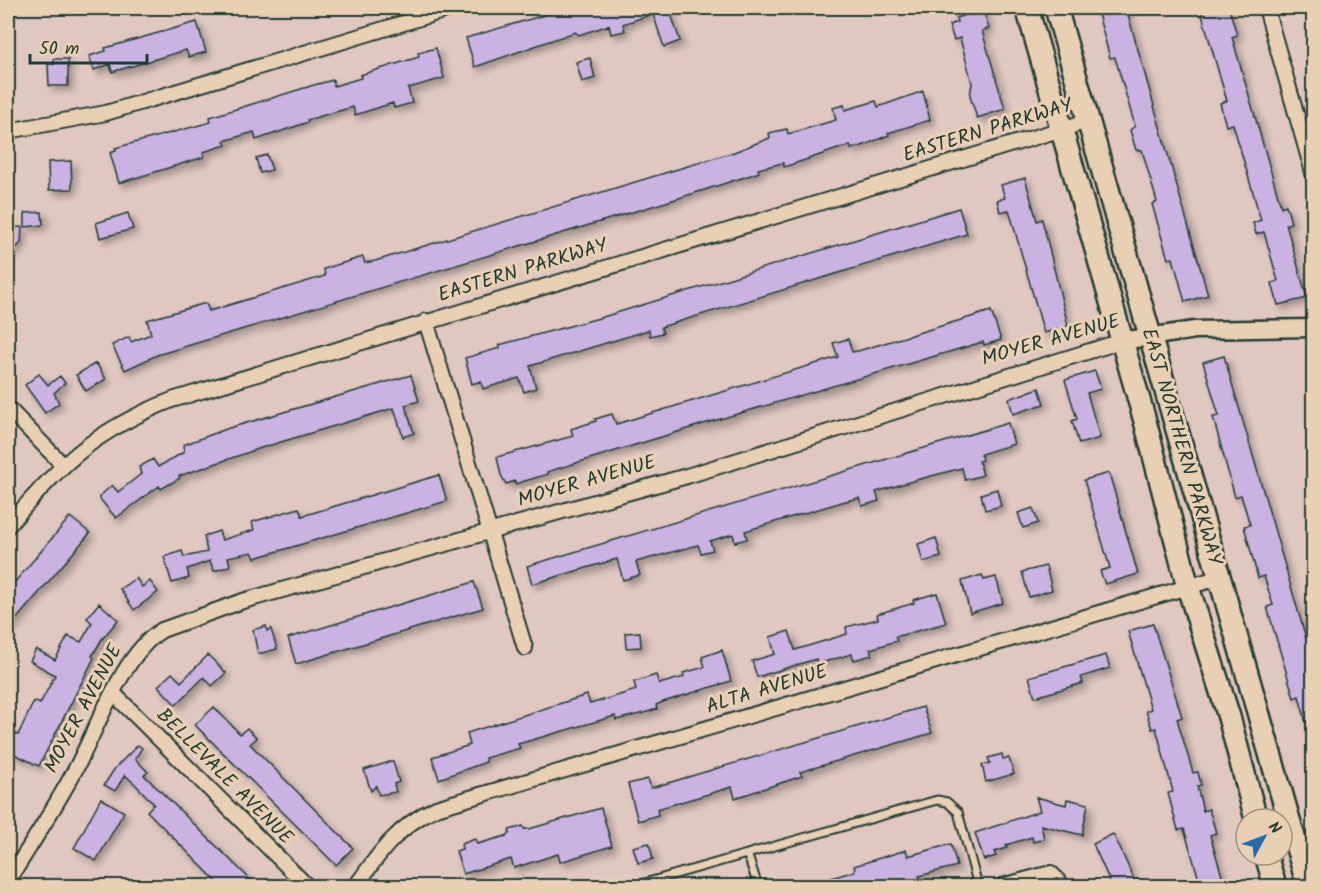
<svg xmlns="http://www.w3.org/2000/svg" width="1321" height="894" viewBox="0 0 1321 894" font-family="Kalam,sans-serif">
	<defs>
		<filter id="shadow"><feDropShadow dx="4.5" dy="4.5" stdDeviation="3" flood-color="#0004"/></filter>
	</defs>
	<rect width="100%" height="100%" fill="#e0c7c0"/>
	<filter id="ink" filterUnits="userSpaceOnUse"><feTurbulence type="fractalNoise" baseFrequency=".0167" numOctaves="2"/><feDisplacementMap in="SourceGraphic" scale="12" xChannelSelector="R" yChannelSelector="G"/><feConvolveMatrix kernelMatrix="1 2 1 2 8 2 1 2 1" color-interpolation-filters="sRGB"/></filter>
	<g filter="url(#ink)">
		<path fill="#cab2e2" stroke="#1f3d34" stroke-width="1.5" filter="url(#shadow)" d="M568,8h101l11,33 -16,6 -11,-33 -30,10 2,7 -14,3 -2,-9 -30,10 -4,-3 -100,35 -9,-29z
			M1107,8h19l82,287 -23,7 -12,-44 -5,1 -16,-55 5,-2 -15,-52h-6l-6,-20 5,-4 -20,-69 -5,1 -13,-48z
			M1200,8h29l8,27 -5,2 48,166 1,4 5,-2 5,18 -5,1 21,74 -29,7 -6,-22 6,-2 -14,-49 -8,2 -3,-11 8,-3 -28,-96 -7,2 -6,-23 7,-2z
			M983,9l6,19 -7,3 23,78 -28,9 -7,-22 2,-13 -12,-45 -6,2 -5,-15 8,-3 -1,-4z
			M197,22l9,30 -17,5 -3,-7 -74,22 -2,-8 -16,6 -5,-14 17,-5 -1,-3z
			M436,48l8,30 -36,10 4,15 -18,5 -1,-5 -38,12 -2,-8 -46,13 1,2 -52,18 -2,-8 -30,9 2,4 -23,7 1,5 -85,26 -9,-30 6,-2 -1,-3 96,-26 -1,-5 104,-32 19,-5 1,6 27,-8 -1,-3 59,-18 -1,-4z
			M590,58l5,20 -13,4 -6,-20z
			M54,59h14v27h-19l-1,-22h6z
			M923,91l7,29 -42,13 1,2 -27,11 -11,3 -1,-4 -66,22 -1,-4 -25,6 1,3 -8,3 -75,24 -519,156 -32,15 -13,-25 17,-8 2,5 20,-8 -4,-14 59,-17 3,8 116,-35 -1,-7 12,-4 27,-8 2,6 10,-2 359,-109 36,-14 -1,-5 18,-4 1,5 48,-14 -3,-12 11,-3 1,5 31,-9 2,6z
			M267,155l5,15 -12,3 -4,-15z
			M71,161l1,28 -23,1 -1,-28z
			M1025,178l12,43 5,-2 26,107 -24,7 -35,-123 -9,2 -3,-12 8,-2 -4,-13z
			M959,208l8,26 -306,93 2,6 -13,3 -1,-6 -119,36 6,22 -12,4 -5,-14 -36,11 -2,-8 -9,3 -7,-26 35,-10 -1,-3 104,-28z
			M42,212l1,13 -18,2v-14z
			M128,213l5,16 -33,9 -4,-15z
			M22,227l-1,16 -13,13v-28z
			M991,311l10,29 -17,5 -1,-3 -273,80 -163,50 1,2 -33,10v-3l-9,3 -5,-9 -4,-18 76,-21 -2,-7 25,-8 -1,-2 17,-5 4,10 222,-67 -5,-14 15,-4 4,13 6,-1z
			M1224,356l90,310v68h-5l-10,-38 -5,2 -27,-91 6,-2 -9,-29 -6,2 -14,-52 6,-1 -9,-30 -6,2 -22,-80 6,-1 -16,-54z
			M96,363l10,16 -20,12 -10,-16z
			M1095,371l6,18 -14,4 13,45 -21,6 -7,-23 5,-2 -12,-39z
			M39,374l9,11 12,-9 5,7 -11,10 5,10 -14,10 -20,-28z
			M411,375l8,26 -14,4 9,28 -11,4 -9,-29 -133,40 -82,28 1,2 -19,11 -2,-3 -43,32 -16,-19v-3l12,-11 6,7 23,-18 -2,-7 14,-8 5,8 26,-15 -1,-7 46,-17z
			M1039,388l5,16 -31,10 -4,-15z
			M1008,423l6,21 -33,10 1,6 -3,1 4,14 -18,5 -3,-12 -46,12 -40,12 3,9 -17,5 -3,-8 -17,4 -97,29 2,8 -12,3 -2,-8 -23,7 3,9 -12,3 -3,-8 -62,17 4,13 -17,5 -6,-21 -85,25 -5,-18z
			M1109,473l29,101 -33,10 -5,-13 10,-3 -26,-88z
			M439,475l8,26 -192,57 -3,-6 -24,5 2,9 -16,5 -4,-10 -23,8 2,9 -17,5 -8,-26 18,-6 2,6 23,-5 -3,-16 15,-5 3,9 32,-10 -2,-8 47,-14 3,8z
			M997,489l4,17 -16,4 -4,-16z
			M1033,508l5,15 -15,5 -5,-15z
			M70,517l20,16 -82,96v-39z
			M936,538l5,19 -18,5 -5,-18z
			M1046,566l6,24 -23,7 -7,-25z
			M982,575l2,5 12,-3 7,26 -33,10 -8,-32z
			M136,578l6,9 8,-6 8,11 -24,18 -14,-21z
			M474,582l9,26 -187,56 -8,-26z
			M937,593l9,30 -51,14 2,4 -27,8 2,6 -18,5 -2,-6 -35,10 -1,-5 -59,18 -5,-16 23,-7 -5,-17 19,-6 6,19 52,-16 -1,-7 32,-8 -1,-5 37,-11 -1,-3z
			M99,603l19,17 -16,19 -10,17 2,2 -55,108 -31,-15v-21l10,5 16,-34 6,3 15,-29 -25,-14 6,-12 19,11 13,-24 13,6 11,-19 -5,-5z
			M1153,624l29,93 -5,2 16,54 5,-1 3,13 -4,1 6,25 6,-2 7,24 -6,2 15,51h-24l-17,-57 -6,1 -10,-37 5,-1 -17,-64 -4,1 -6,-18 5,-2 -23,-78z
			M266,626l1,5 4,-2 6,20 -19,5 -5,-24z
			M640,632l1,15 -15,1 -1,-15z
			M722,650l9,31 -68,21 -7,3 1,4 -13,4 -28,7 -1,-4 -97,28 2,4 -35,10 1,4 -47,17 -7,-22 38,-12 -3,-12 120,-38 3,9 46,-14 -2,-8 22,-7 3,9 25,-7 -1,-4 22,-6 -3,-10z
			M208,655l18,18 -14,13 -8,-9 -28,28 -18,-19 14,-13 9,9z
			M1106,655l4,13 -29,9 2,6 -48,14 -6,-20z
			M214,707l26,27 7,-6 10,10 -7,6 103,104 -17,17 -141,-140z
			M923,707l9,26 -132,39 2,4 -67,22 -3,-11 -27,8 -48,14 1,6 -20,6 -10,-37 20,-5 3,9z
			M138,745l4,3 -7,11 13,13 -4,3 113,111h-36l-74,-75 7,-7 -19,-20 -10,-9 -10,16 -11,-6 11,-17z
			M1002,754l1,5 6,-1 5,16 -28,8 -4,-17 8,-2 -2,-5z
			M393,761l6,21 -5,2 2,8 -17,3 -3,-9 -5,5 -7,-21z
			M1036,797l30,8 1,-6 21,5 -6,31 -41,-10 3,14 -11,3 -1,-5 -26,8 1,3 -13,4 2,4 -12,4 -9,-27 65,-22z
			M101,798l23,14 -28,49 -22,-13z
			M601,808l11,38 -52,16 -2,-8 -44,14 -3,-9 -48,15 -7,-23 6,-2 -1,-5 14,-5 2,5 29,-8 4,-3 -1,-3 8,-2 6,-2 1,3h5z
			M1113,834l6,12 18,40h-25l-19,-42z
			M649,843l4,16 -15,4 -5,-16z
			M951,844l6,22 -38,10 2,6 -16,4h-90l-1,-3 41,-12 -1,-5 52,-16 2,6z"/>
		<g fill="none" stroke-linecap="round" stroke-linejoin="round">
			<defs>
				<path id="service" d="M748,856l10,30
					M634,886l303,-86 10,2 11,10 20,74"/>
				<path id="minor" d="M1266,8l48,168
					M8,131l98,-18 347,-105
					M426,321l99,327
					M8,408l54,56
					M8,526c53,-63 86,-95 164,-126l916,-279
					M114,694l193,192
					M8,881c23,-36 46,-72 66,-109 23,-42 48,-118 88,-142l81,-29 444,-125 435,-135
					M356,886c23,-33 42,-60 80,-78l782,-230
					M1002,886l49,-13 12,13"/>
				<path id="tertiary" d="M1122,341l73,-11 119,-2"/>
				<path id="primary" d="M1027,8l118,413 43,166 41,130 27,102
					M1056,8l252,878
					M1266,855l9,31"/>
			</defs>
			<use href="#service" stroke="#1f3d34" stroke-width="11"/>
			<use href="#minor" stroke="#1f3d34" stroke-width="18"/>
			<use href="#tertiary" stroke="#1f3d34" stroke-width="21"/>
			<use href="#primary" stroke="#1f3d34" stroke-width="26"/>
			<use href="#service" stroke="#ead0b2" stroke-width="7"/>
			<use href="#minor" stroke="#ead0b2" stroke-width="14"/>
			<use href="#tertiary" stroke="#ead0b2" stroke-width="16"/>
			<use href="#primary" stroke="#ead0b2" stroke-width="21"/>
		</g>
	</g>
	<g text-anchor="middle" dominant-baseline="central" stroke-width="6" stroke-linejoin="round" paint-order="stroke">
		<g font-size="20" fill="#1f3d34" stroke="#ead0b2">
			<text transform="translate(988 131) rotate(-17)">EASTERN PARKWAY</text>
			<text transform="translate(523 271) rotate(-17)">EASTERN PARKWAY</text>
			<text transform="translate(1051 341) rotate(-16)">MOYER AVENUE</text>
			<text transform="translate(1181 447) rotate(74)">EAST NORTHERN PARKWAY</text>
			<text transform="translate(587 482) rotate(-16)">MOYER AVENUE</text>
			<text transform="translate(767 690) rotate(-17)">ALTA AVENUE</text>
			<text transform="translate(84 709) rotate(-62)">MOYER AVENUE</text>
			<text transform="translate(224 777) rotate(45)">BELLEVALE AVENUE</text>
		</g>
	</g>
	<rect width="1321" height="894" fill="none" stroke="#ead0b2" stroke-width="30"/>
	<rect x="15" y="15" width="1291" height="864" fill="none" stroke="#1f3d34" stroke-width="2" filter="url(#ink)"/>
	<g transform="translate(1264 837) rotate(49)"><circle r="28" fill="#ead0b2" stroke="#999580" stroke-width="1.5"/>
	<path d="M0-4.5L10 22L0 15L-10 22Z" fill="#1f6fb2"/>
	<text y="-9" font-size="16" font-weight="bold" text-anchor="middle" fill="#1f3d34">N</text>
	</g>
	<path d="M30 54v9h117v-9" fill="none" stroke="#1f3d34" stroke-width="3"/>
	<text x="39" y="54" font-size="18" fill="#1f3d34" stroke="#ead0b2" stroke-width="4.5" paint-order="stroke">50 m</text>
</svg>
